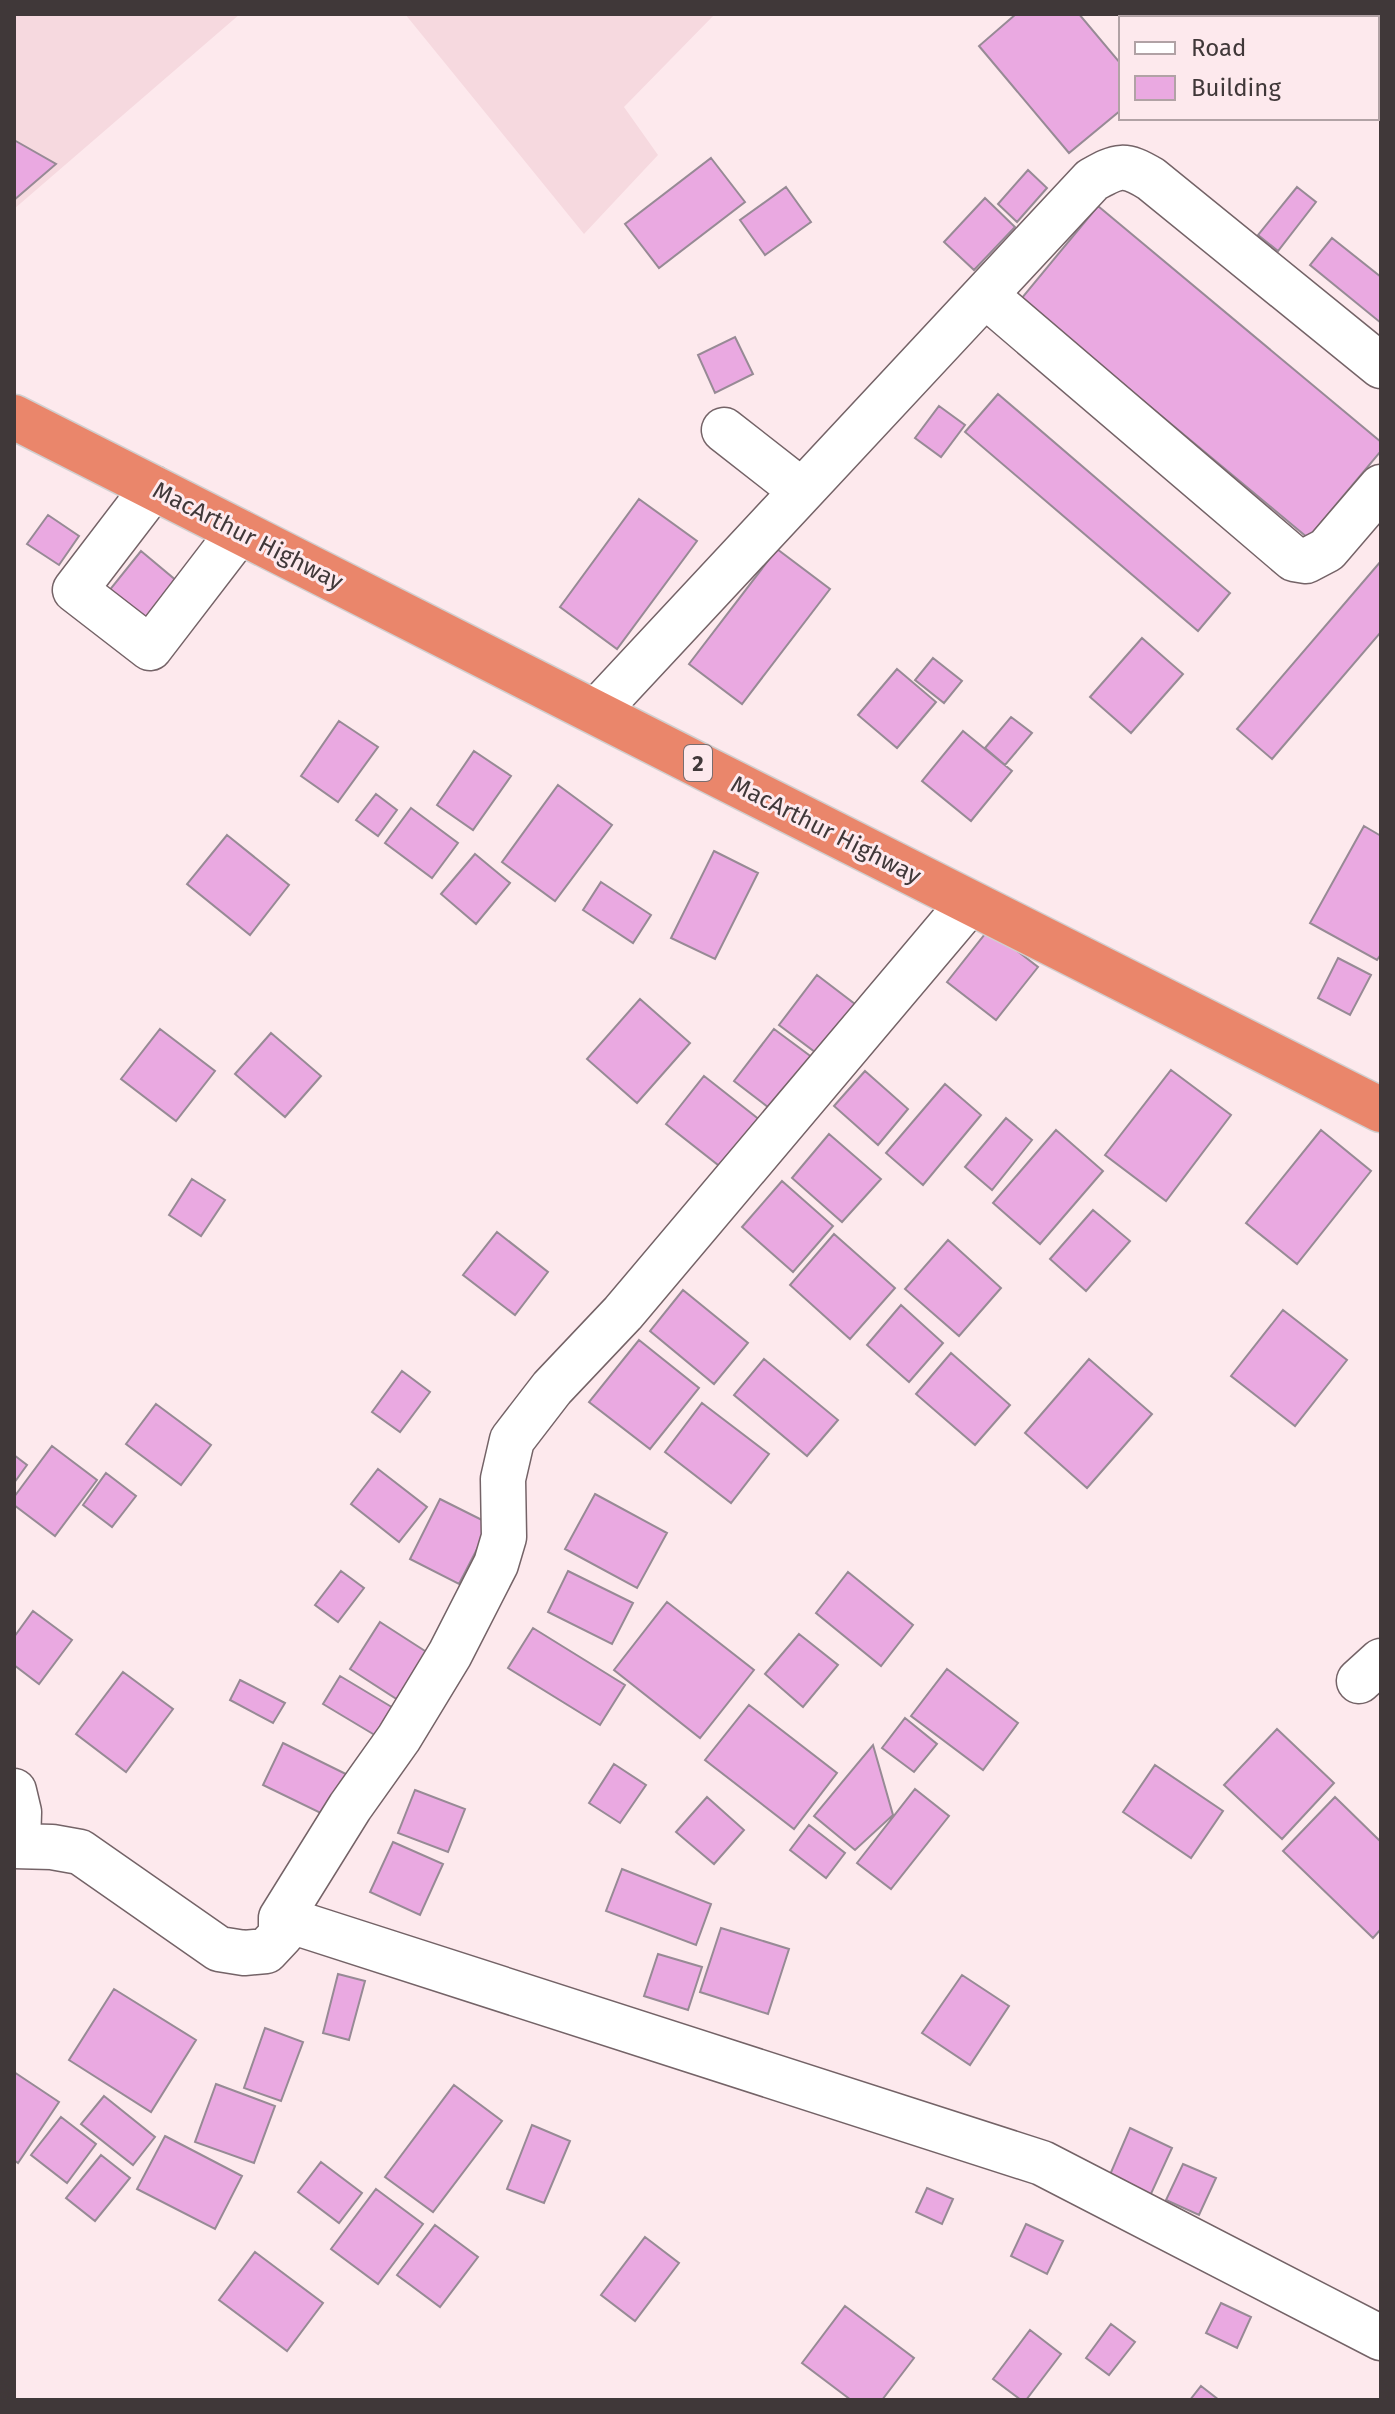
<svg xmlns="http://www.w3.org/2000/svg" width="1395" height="2414" viewBox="0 0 1395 2414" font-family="'Fira Sans',sans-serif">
	<rect width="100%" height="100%" fill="#fde9ed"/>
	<path fill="#f6d9df" d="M14,14h226l-226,195z
		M405,14h310l-91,93 34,48 -74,79z"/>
	<path fill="#eaa9e1" stroke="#978a95" stroke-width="2" d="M1016,14h63l42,50v46l-52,43 -90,-107z
		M14,140l42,24 -42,36z
		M711,158l34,44 -86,66 -34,-44z
		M1028,170l19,18 -30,34 -19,-18z
		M786,187l25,35 -46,33 -25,-35z
		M1297,187l19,15 -38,49 -20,-16z
		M985,198l30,29 -41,43 -30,-28z
		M1098,206l283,236v9l-73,87 -287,-239z
		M1332,238l49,39v46l-71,-58z
		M735,337l18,37 -38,19 -17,-38z
		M998,394l232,199 -32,38 -233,-199z
		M939,406l26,19 -24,32 -26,-19z
		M639,499l58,42 -80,108 -57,-42z
		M48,515l31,21 -20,29 -32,-21z
		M777,549l53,40 -88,115 -53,-40z
		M141,551l37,31 -33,40 -37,-30z
		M1381,561v71l-109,127 -35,-30z
		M1142,638l41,36 -52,59 -41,-36z
		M933,658l29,23 -18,22 -29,-23z
		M897,669l39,33 -39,46 -39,-33z
		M1011,717l21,16 -27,32 -20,-17z
		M339,721l39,26 -40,55 -37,-26z
		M963,731l49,40 -41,50 -49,-40z
		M474,751l37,25 -38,54 -36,-25z
		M558,785l54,40 -57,76 -53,-39z
		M376,794l21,16 -19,26 -22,-16z
		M411,808l47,35 -26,35 -47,-35z
		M1364,826l17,10v118l-4,6 -67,-37z
		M227,835l62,50 -39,50 -63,-51z
		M714,851l44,22 -43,86 -44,-21z
		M475,854l35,29 -34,41 -35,-30z
		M601,882l50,33 -18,28 -50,-33z
		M989,929l49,38 -42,53 -49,-38z
		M1338,958l33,17 -21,40 -32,-17z
		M817,975l51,39 -37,50 -52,-39z
		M640,999l50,44 -53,60 -50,-44z
		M160,1029l55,42 -39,50 -55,-42z
		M774,1029l43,32 -40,53 -43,-33z
		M271,1033l50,43 -36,41 -50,-43z
		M1171,1070l60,45 -65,86 -61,-46z
		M865,1071l43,38 -30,36 -44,-39z
		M704,1076l61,48 -38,48 -61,-48z
		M945,1084l36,31 -58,70 -37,-32z
		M1006,1118l26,22 -40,50 -27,-23z
		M1056,1130l47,41 -63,73 -47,-41z
		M1321,1130l50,41 -74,93 -51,-41z
		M829,1134l52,45 -39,43 -50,-44z
		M192,1179l33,21 -24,36 -32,-21z
		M782,1181l51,45 -40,46 -51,-45z
		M1093,1210l37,31 -44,50 -36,-32z
		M497,1232l51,40 -33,43 -52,-40z
		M834,1234l61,54 -45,51 -60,-54z
		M948,1240l53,48 -42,48 -54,-47z
		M683,1290l65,53 -34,41 -64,-53z
		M901,1305l42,38 -34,39 -42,-37z
		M1283,1310l64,50 -52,66 -64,-50z
		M639,1340l60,48 -49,61 -61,-47z
		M951,1353l59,52 -35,40 -59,-51z
		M764,1359l74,61 -31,36 -73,-61z
		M1089,1359l63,55 -65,74 -62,-55z
		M402,1371l28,21 -30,40 -28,-20z
		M702,1403l67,51 -38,49 -66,-51z
		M156,1404l55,41 -30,40 -55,-41z
		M52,1446l45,34 -42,56 -41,-31v-8z
		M14,1455l13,10 -13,18z
		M378,1469l49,38 -28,35 -48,-38z
		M106,1473l30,23 -24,31 -29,-22z
		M595,1494l72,39 -30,55 -72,-39z
		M440,1499l50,25 -31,60 -49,-25z
		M341,1571l23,17 -26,34 -23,-17z
		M568,1571l65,32 -21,41 -64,-32z
		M848,1572l65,53 -32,41 -65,-53z
		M667,1602l87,68 -54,68 -86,-68z
		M33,1611l39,29 -33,44 -25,-19v-28z
		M380,1622l59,38 -30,47 -59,-38z
		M533,1628l92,57 -25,40 -92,-57z
		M799,1634l39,31 -35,42 -38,-33z
		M947,1669l71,54 -35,47 -72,-54z
		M123,1672l50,37 -47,63 -50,-38z
		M340,1676l65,39 -17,28 -65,-39z
		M240,1680l45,23 -12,20 -43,-23z
		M749,1705l88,68 -43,56 -89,-69z
		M905,1718l32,26 -23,28 -32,-24z
		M1277,1729l57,54 -52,56 -58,-54z
		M283,1743l73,36 -21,41 -72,-35z
		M873,1745l20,70 -38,35 -41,-34z
		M614,1764l32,21 -26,38 -31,-20z
		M1155,1765l68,46 -32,47 -68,-46z
		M915,1789l34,27 -58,73 -34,-26z
		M415,1790l50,19 -17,43 -50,-19z
		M707,1797l37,33 -30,34 -38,-32z
		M1335,1797l46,45v87l-8,9 -90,-87z
		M809,1825l36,28 -19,25 -36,-28z
		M393,1842l50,22 -23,51 -50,-23z
		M622,1869l89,35 -15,41 -90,-34z
		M721,1928l68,21 -21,65 -68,-22z
		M658,1954l44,13 -14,43 -44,-14z
		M338,1974l27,7 -16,59 -26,-7z
		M962,1975l47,31 -39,59 -48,-32z
		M114,1989l82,51 -45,72 -82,-52z
		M265,2028l38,14 -22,59 -37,-13z
		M14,2072l45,30 -41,61 -4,-3z
		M216,2084l59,22 -21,57 -59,-21z
		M454,2085l48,36 -69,91 -48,-35z
		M104,2096l51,41 -22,28 -52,-41z
		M61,2117l35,27 -29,39 -36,-28z
		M532,2125l38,16 -26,62 -37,-14z
		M1130,2128l42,20 -22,48 -41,-19z
		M165,2136l77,40 -27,53 -78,-40z
		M101,2155l29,23 -35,43 -29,-23z
		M321,2162l41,31 -23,30 -41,-31z
		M1183,2164l33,14 -17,37 -33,-15z
		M927,2188l26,11 -11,25 -26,-12z
		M376,2189l47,35 -45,60 -47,-35z
		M1026,2224l37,17 -16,33 -36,-18z
		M435,2225l43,32 -38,50 -43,-32z
		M645,2237l34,26 -44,58 -34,-26z
		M255,2252l68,51 -36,48 -68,-51z
		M1221,2303l30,14 -14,31 -31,-15z
		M845,2306l69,52 -32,42h-31l-49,-37z
		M1111,2324l24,18 -26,33 -23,-17z
		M1030,2330l31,24 -35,46h-5l-28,-21z
		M1201,2386l18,14h-29z"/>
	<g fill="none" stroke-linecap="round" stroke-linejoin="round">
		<defs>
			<path id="minor" d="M985,295l309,264 12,2 21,-11 54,-63
				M724,430l78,61
				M153,488l-78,102 75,58 89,-116
				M596,712l496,-532c27,-15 32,-17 59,-1l230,187
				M1359,1681l22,-20
				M14,1791l5,21 -1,33
				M14,1846l38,1 28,5 139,97 25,4 22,-2 15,-16v-17l69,-111 49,-69 51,-84 46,-90 8,-27 -1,-58 9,-39 40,-52 71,-75 346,-410
				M281,1918l761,245 339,175"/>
			<path id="highway" d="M14,417c456,231 910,464 1367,693"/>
		</defs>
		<use href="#minor" stroke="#746367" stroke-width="47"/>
		<use href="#highway" stroke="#d1cfcf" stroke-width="47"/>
		<use href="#minor" stroke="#fff" stroke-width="44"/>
		<use href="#highway" stroke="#ea866b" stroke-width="44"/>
	</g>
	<g text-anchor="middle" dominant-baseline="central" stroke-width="6" stroke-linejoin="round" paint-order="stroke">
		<rect fill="#fde9ed" stroke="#796d6f" stroke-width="2" x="684" y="745" width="28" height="36" rx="6"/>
		<g font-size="22" font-weight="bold" fill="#403839">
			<text x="698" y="763">2</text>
		</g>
		<g font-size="24" fill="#403839" stroke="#fde9ed">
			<text transform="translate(248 536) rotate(27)">MacArthur Highway</text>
			<text transform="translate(826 830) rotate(27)">MacArthur Highway</text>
		</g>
	</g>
	<rect width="1395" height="2414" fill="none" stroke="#403839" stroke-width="32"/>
	<rect x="1119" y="16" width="260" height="104" fill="#fde9ed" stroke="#b1a2a5" stroke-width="2"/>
	<rect x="1135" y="42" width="40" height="12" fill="#ffffff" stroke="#b1a2a5" stroke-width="2"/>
	<text x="1191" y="56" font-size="24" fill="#403839">Road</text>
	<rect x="1135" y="76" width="40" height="24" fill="#eaa9e1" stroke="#b1a2a5" stroke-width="2"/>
	<text x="1191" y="96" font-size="24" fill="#403839">Building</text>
</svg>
